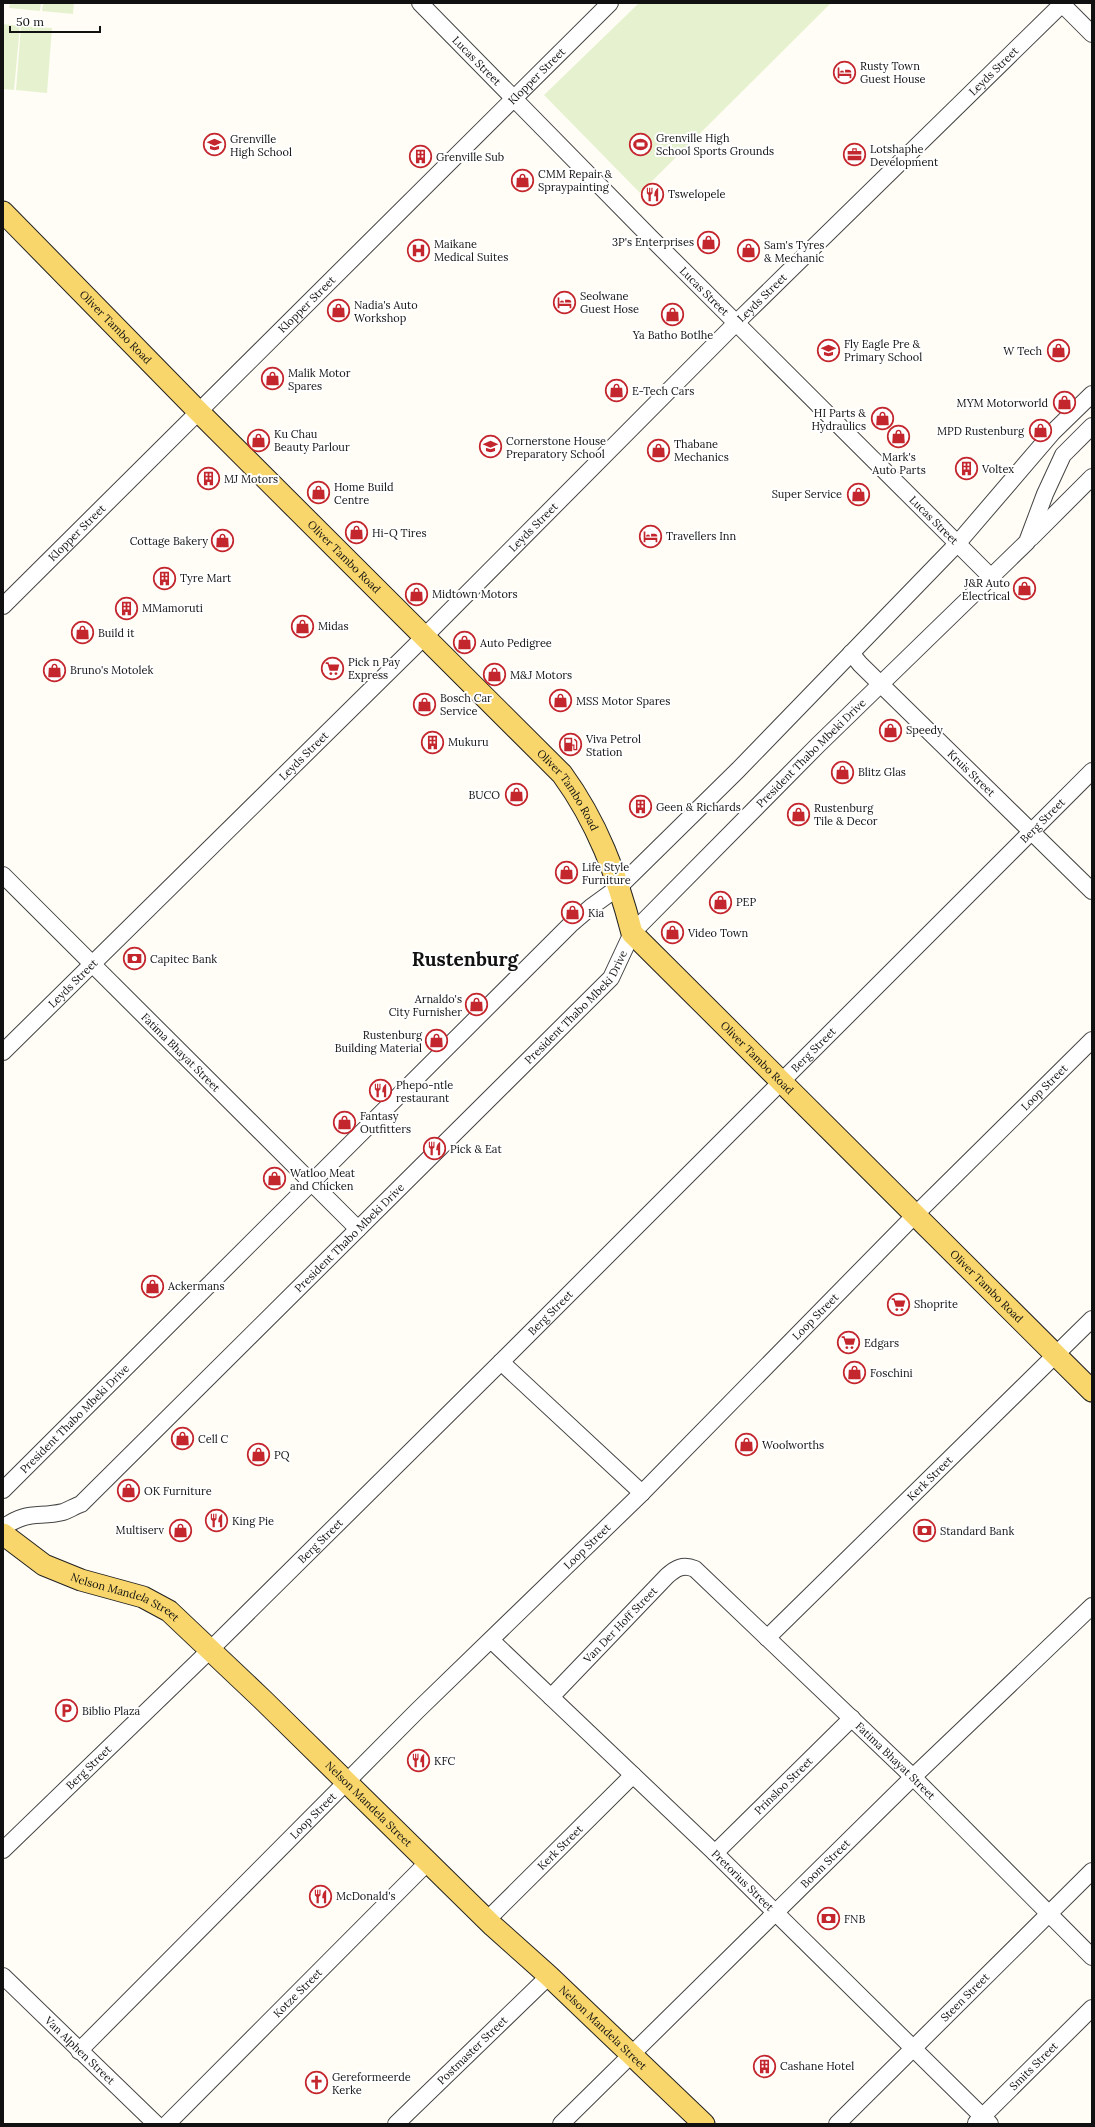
<svg xmlns="http://www.w3.org/2000/svg" width="1095" height="2127" viewBox="0 0 1095 2127" font-family="Lora,serif">
	<rect width="100%" height="100%" fill="#fffdf5"/>
	<path fill="#e6f2cf" d="M10,3h31l-1,8 -31,-3z
		M43,3h31l-1,11 -31,-3z
		M639,3h192l-191,190 -96,-98z
		M3,24l17,2 -6,64 -11,-1z
		M21,26l31,2 -5,65 -31,-3z"/>
	<g fill="none" stroke-linecap="round" stroke-linejoin="round">
		<defs>
			<g id="minor">
				<path id="s1" d="M420,3l230,234 341,340"/>
				<path d="M1061,3l31,31"/>
				<path d="M1031,538l61,-61"/>
				<path id="s2" d="M3,606l607,-603"/>
				<path id="s3" d="M851,653l9,11 232,227"/>
				<path id="s4" d="M3,875l355,354"/>
				<path id="s5" d="M3,1052l409,-403 324,-326 327,-320"/>
				<path d="M501,1362l141,131"/>
				<path id="s6" d="M3,1490l567,-565 21,-18 29,-21 118,-116 219,-226 96,-112 39,-38"/>
				<path id="s7" d="M3,1528c24,-18 35,-10 60,-16 6,-2 12,-6 18,-8l530,-526 21,-45 186,-188 209,-203 18,-48 18,-39 29,-29"/>
				<path id="s8" d="M767,1638l325,-319"/>
				<path id="s9" d="M491,1640l224,213 275,271"/>
				<path id="s10" d="M551,1697l116,-121c9,-8 16,-12 28,-7l218,208 179,180"/>
				<path id="s11" d="M3,1850l207,-200 291,-288 591,-591"/>
				<path id="s12" d="M715,1853l137,-135"/>
				<path id="s13" d="M487,1920l146,-145"/>
				<path id="s14" d="M3,1976l153,148"/>
				<path id="s15" d="M79,2051l338,-340 225,-218 274,-279 176,-174"/>
				<path id="s16" d="M976,2123l116,-115"/>
				<path id="s17" d="M167,2124l261,-262"/>
				<path id="s18" d="M396,2124l153,-148"/>
				<path id="s19" d="M561,2124l352,-347 179,-171"/>
				<path id="s20" d="M837,2124l255,-253"/>
			</g>
			<g id="major">
				<path id="s21" d="M3,212l195,199 364,363c35,48 55,101 70,159l460,458"/>
				<path id="s22" d="M3,1534l41,31 37,15 62,17 26,14 93,88 231,227 56,50 155,148"/>
			</g>
		</defs>
		<use href="#minor" stroke="#444" stroke-width="18"/>
		<use href="#major" stroke="#222" stroke-width="23"/>
		<use href="#minor" stroke="#fff" stroke-width="16"/>
		<use href="#major" stroke="#f9d66b" stroke-width="21"/>
	</g>
	<defs>
		<symbol id="hotel-ring" viewBox="-11 -11 22 22"><circle r="9.5" fill="#fff" stroke="#c4262e" stroke-width="1.5"/><path d="M-6-4.5h1.5V1H6V5H4.5V3h-9V5H-6ZM-4 0a1.8 1.8 0 1 1 3.6 0ZM.5 0V-2.5h3Q6-2.5 6 0Z" fill="#c4262e"/></symbol>
		<symbol id="stadium-ring" viewBox="-11 -11 22 22"><circle r="9.5" fill="#fff" stroke="#c4262e" stroke-width="1.5"/><path d="M0-5a6.5 5 0 1 0 0 10a6.5 5 0 1 0 0-10ZM-3.5-1.8h7v3.6h-7Z" fill="#c4262e"/></symbol>
		<symbol id="school-ring" viewBox="-11 -11 22 22"><circle r="9.5" fill="#fff" stroke="#c4262e" stroke-width="1.5"/><path d="M0-5L7-2L0 1L-7-2ZM-4 1L0 2.5L4 1V4Q0 6-4 4Z" fill="#c4262e"/></symbol>
		<symbol id="office-ring" viewBox="-11 -11 22 22"><circle r="9.5" fill="#fff" stroke="#c4262e" stroke-width="1.5"/><path d="M-6-3h4V-5.5h4V-3h4V5H-6ZM-1-4.5V-3h2v-1.5ZM-6 0V1H6V0Z" fill="#c4262e"/></symbol>
		<symbol id="building-ring" viewBox="-11 -11 22 22"><circle r="9.5" fill="#fff" stroke="#c4262e" stroke-width="1.5"/><path d="M-4-6H4V6H1V3H-1V6H-4ZM-2.5-4.3h1.7v1.8h-1.7ZM.8-4.3h1.7v1.8H.8ZM-2.5-1h1.7V.8h-1.7ZM.8-1h1.7V.8H.8Z" fill="#c4262e"/></symbol>
		<symbol id="shop-ring" viewBox="-11 -11 22 22"><circle r="9.5" fill="#fff" stroke="#c4262e" stroke-width="1.5"/><path d="M-5-2.5h2.3a2.7 3.5 0 0 1 5.4 0H5L5.5 6h-11ZM-1.5-2.5h3a1.5 2.3 0 0 0-3 0Z" fill="#c4262e"/></symbol>
		<symbol id="restaurant-ring" viewBox="-11 -11 22 22"><circle r="9.5" fill="#fff" stroke="#c4262e" stroke-width="1.5"/><path d="M-5-6h1v4h1v-4h1v4h1v-4h1v5L-1.5 .5V6h-2V.5L-5-1ZM5-6V6H3V1.5H1.5Q1.5-4 5-6Z" fill="#c4262e"/></symbol>
		<symbol id="hospital-ring" viewBox="-11 -11 22 22"><circle r="9.5" fill="#fff" stroke="#c4262e" stroke-width="1.5"/><path d="M-5-5h3v3.5h4V-5h3V5h-3V1.5h-4V5h-3Z" fill="#c4262e"/></symbol>
		<symbol id="supermarket-ring" viewBox="-11 -11 22 22"><circle r="9.5" fill="#fff" stroke="#c4262e" stroke-width="1.5"/><path d="M-6-5.5h2.5l.6 2H6L4.5 2H-2.5L-4.4-4H-6ZM-1.5 3.2a1.3 1.3 0 1 0 .1 0ZM3 3.2a1.3 1.3 0 1 0 .1 0Z" fill="#c4262e"/></symbol>
		<symbol id="fuel-ring" viewBox="-11 -11 22 22"><circle r="9.5" fill="#fff" stroke="#c4262e" stroke-width="1.5"/><path d="M-5.5-6h7V0h2V4h1.3V-2.5L3-4.5l.8-.8L6-3V5H2.5V1h-1V6h-7ZM-4.2-4.7v3.2H.2V-4.7Z" fill="#c4262e"/></symbol>
		<symbol id="bank-ring" viewBox="-11 -11 22 22"><circle r="9.5" fill="#fff" stroke="#c4262e" stroke-width="1.5"/><path d="M-6-4H6V4H-6ZM0-2.3a2.3 2.3 0 1 0 0 4.6a2.3 2.3 0 1 0 0-4.6Z" fill="#c4262e"/></symbol>
		<symbol id="parking-ring" viewBox="-11 -11 22 22"><circle r="9.5" fill="#fff" stroke="#c4262e" stroke-width="1.5"/><path d="M-3.5-5.5H1a3.5 3.5 0 0 1 0 7H-1V5.5H-3.5ZM-1-3.4V-.6H.8a1.4 1.4 0 0 0 0-2.8Z" fill="#c4262e"/></symbol>
		<symbol id="church-ring" viewBox="-11 -11 22 22"><circle r="9.5" fill="#fff" stroke="#c4262e" stroke-width="1.5"/><path d="M-1.2-6h2.4v3.5h3.3v2.4h-3.3V6h-2.4V-.1h-3.3v-2.4h3.3Z" fill="#c4262e"/></symbol>
	</defs>
	<g fill-rule="evenodd">
		<use href="#hotel-ring" x="832" y="60" width="25" height="25"/>
		<use href="#stadium-ring" x="628" y="132" width="25" height="25"/>
		<use href="#school-ring" x="202" y="132" width="25" height="25"/>
		<use href="#office-ring" x="842" y="142" width="25" height="25"/>
		<use href="#building-ring" x="408" y="144" width="25" height="25"/>
		<use href="#shop-ring" x="510" y="168" width="25" height="25"/>
		<use href="#restaurant-ring" x="640" y="182" width="25" height="25"/>
		<use href="#shop-ring" x="696" y="230" width="25" height="25"/>
		<use href="#hospital-ring" x="406" y="238" width="25" height="25"/>
		<use href="#shop-ring" x="736" y="238" width="25" height="25"/>
		<use href="#hotel-ring" x="552" y="290" width="25" height="25"/>
		<use href="#shop-ring" x="326" y="298" width="25" height="25"/>
		<use href="#shop-ring" x="660" y="302" width="25" height="25"/>
		<use href="#school-ring" x="816" y="338" width="25" height="25"/>
		<use href="#shop-ring" x="1046" y="338" width="25" height="25"/>
		<use href="#shop-ring" x="260" y="366" width="25" height="25"/>
		<use href="#shop-ring" x="604" y="378" width="25" height="25"/>
		<use href="#shop-ring" x="1052" y="390" width="25" height="25"/>
		<use href="#shop-ring" x="870" y="406" width="25" height="25"/>
		<use href="#shop-ring" x="1028" y="418" width="25" height="25"/>
		<use href="#shop-ring" x="886" y="424" width="25" height="25"/>
		<use href="#shop-ring" x="246" y="428" width="25" height="25"/>
		<use href="#school-ring" x="478" y="434" width="25" height="25"/>
		<use href="#shop-ring" x="646" y="438" width="25" height="25"/>
		<use href="#building-ring" x="954" y="456" width="25" height="25"/>
		<use href="#building-ring" x="196" y="466" width="25" height="25"/>
		<use href="#shop-ring" x="306" y="480" width="25" height="25"/>
		<use href="#shop-ring" x="846" y="482" width="25" height="25"/>
		<use href="#shop-ring" x="344" y="520" width="25" height="25"/>
		<use href="#hotel-ring" x="638" y="524" width="25" height="25"/>
		<use href="#shop-ring" x="210" y="528" width="25" height="25"/>
		<use href="#building-ring" x="152" y="566" width="25" height="25"/>
		<use href="#shop-ring" x="1012" y="576" width="25" height="25"/>
		<use href="#shop-ring" x="404" y="582" width="25" height="25"/>
		<use href="#building-ring" x="114" y="596" width="25" height="25"/>
		<use href="#shop-ring" x="290" y="614" width="25" height="25"/>
		<use href="#shop-ring" x="70" y="620" width="25" height="25"/>
		<use href="#shop-ring" x="452" y="630" width="25" height="25"/>
		<use href="#supermarket-ring" x="320" y="656" width="25" height="25"/>
		<use href="#shop-ring" x="42" y="658" width="25" height="25"/>
		<use href="#shop-ring" x="482" y="662" width="25" height="25"/>
		<use href="#shop-ring" x="548" y="688" width="25" height="25"/>
		<use href="#shop-ring" x="412" y="692" width="25" height="25"/>
		<use href="#shop-ring" x="878" y="718" width="25" height="25"/>
		<use href="#building-ring" x="420" y="730" width="25" height="25"/>
		<use href="#fuel-ring" x="558" y="732" width="25" height="25"/>
		<use href="#shop-ring" x="830" y="760" width="25" height="25"/>
		<use href="#shop-ring" x="504" y="782" width="25" height="25"/>
		<use href="#building-ring" x="628" y="794" width="25" height="25"/>
		<use href="#shop-ring" x="786" y="802" width="25" height="25"/>
		<use href="#shop-ring" x="554" y="860" width="25" height="25"/>
		<use href="#shop-ring" x="708" y="890" width="25" height="25"/>
		<use href="#shop-ring" x="560" y="900" width="25" height="25"/>
		<use href="#shop-ring" x="660" y="920" width="25" height="25"/>
		<use href="#bank-ring" x="122" y="946" width="25" height="25"/>
		<use href="#shop-ring" x="464" y="992" width="25" height="25"/>
		<use href="#shop-ring" x="424" y="1028" width="25" height="25"/>
		<use href="#restaurant-ring" x="368" y="1078" width="25" height="25"/>
		<use href="#shop-ring" x="332" y="1110" width="25" height="25"/>
		<use href="#restaurant-ring" x="422" y="1136" width="25" height="25"/>
		<use href="#shop-ring" x="262" y="1166" width="25" height="25"/>
		<use href="#shop-ring" x="140" y="1274" width="25" height="25"/>
		<use href="#supermarket-ring" x="886" y="1292" width="25" height="25"/>
		<use href="#supermarket-ring" x="836" y="1330" width="25" height="25"/>
		<use href="#shop-ring" x="842" y="1360" width="25" height="25"/>
		<use href="#shop-ring" x="170" y="1426" width="25" height="25"/>
		<use href="#shop-ring" x="734" y="1432" width="25" height="25"/>
		<use href="#shop-ring" x="246" y="1442" width="25" height="25"/>
		<use href="#shop-ring" x="116" y="1478" width="25" height="25"/>
		<use href="#restaurant-ring" x="204" y="1508" width="25" height="25"/>
		<use href="#shop-ring" x="168" y="1518" width="25" height="25"/>
		<use href="#bank-ring" x="912" y="1518" width="25" height="25"/>
		<use href="#parking-ring" x="54" y="1698" width="25" height="25"/>
		<use href="#restaurant-ring" x="406" y="1748" width="25" height="25"/>
		<use href="#restaurant-ring" x="308" y="1884" width="25" height="25"/>
		<use href="#bank-ring" x="816" y="1906" width="25" height="25"/>
		<use href="#building-ring" x="752" y="2054" width="25" height="25"/>
		<use href="#church-ring" x="304" y="2070" width="25" height="25"/>
	</g>
	<g text-anchor="middle" dominant-baseline="central" stroke-width="4" stroke-linejoin="round" paint-order="stroke">
		<g font-size="11" fill="#111" stroke="#fff">
			<text stroke="none"><textPath href="#s1" startOffset="81">Lucas Street</textPath></text>
			<text stroke="none"><textPath href="#s5" startOffset="1394">Leyds Street</textPath></text>
			<text stroke="none"><textPath href="#s2" startOffset="752">Klopper Street</textPath></text>
			<text stroke="none"><textPath href="#s1" startOffset="405">Lucas Street</textPath></text>
			<text stroke="none"><textPath href="#s5" startOffset="1070">Leyds Street</textPath></text>
			<text stroke="none"><textPath href="#s2" startOffset="428">Klopper Street</textPath></text>
			<text stroke="none"><textPath href="#s21" startOffset="161">Oliver Tambo Road</textPath></text>
			<text stroke="none"><textPath href="#s1" startOffset="729">Lucas Street</textPath></text>
			<text stroke="none"><textPath href="#s5" startOffset="746">Leyds Street</textPath></text>
			<text stroke="none"><textPath href="#s2" startOffset="104">Klopper Street</textPath></text>
			<text stroke="none"><textPath href="#s21" startOffset="485">Oliver Tambo Road</textPath></text>
			<text stroke="none"><textPath href="#s7" startOffset="1133">President Thabo Mbeki Drive</textPath></text>
			<text stroke="none"><textPath href="#s5" startOffset="422">Leyds Street</textPath></text>
			<text stroke="none"><textPath href="#s3" startOffset="170">Kruis Street</textPath></text>
			<text stroke="none"><textPath href="#s21" startOffset="809">Oliver Tambo Road</textPath></text>
			<text stroke="none"><textPath href="#s11" startOffset="1463">Berg Street</textPath></text>
			<text stroke="none"><textPath href="#s5" startOffset="98">Leyds Street</textPath></text>
			<text stroke="none"><textPath href="#s7" startOffset="785">President Thabo Mbeki Drive</textPath></text>
			<text stroke="none"><textPath href="#s11" startOffset="1139">Berg Street</textPath></text>
			<text stroke="none"><textPath href="#s4" startOffset="251">Fatima Bhayat Street</textPath></text>
			<text stroke="none"><textPath href="#s21" startOffset="1144">Oliver Tambo Road</textPath></text>
			<text stroke="none"><textPath href="#s15" startOffset="1364">Loop Street</textPath></text>
			<text stroke="none"><textPath href="#s7" startOffset="461">President Thabo Mbeki Drive</textPath></text>
			<text stroke="none"><textPath href="#s21" startOffset="1468">Oliver Tambo Road</textPath></text>
			<text stroke="none"><textPath href="#s11" startOffset="767">Berg Street</textPath></text>
			<text stroke="none"><textPath href="#s15" startOffset="1040">Loop Street</textPath></text>
			<text stroke="none"><textPath href="#s6" startOffset="101">President Thabo Mbeki Drive</textPath></text>
			<text stroke="none"><textPath href="#s8" startOffset="228">Kerk Street</textPath></text>
			<text stroke="none"><textPath href="#s11" startOffset="443">Berg Street</textPath></text>
			<text stroke="none"><textPath href="#s15" startOffset="716">Loop Street</textPath></text>
			<text stroke="none"><textPath href="#s22" startOffset="139">Nelson Mandela Street</textPath></text>
			<text stroke="none"><textPath href="#s10" startOffset="100">Van Der Hoff Street</textPath></text>
			<text stroke="none"><textPath href="#s10" startOffset="476">Fatima Bhayat Street</textPath></text>
			<text stroke="none"><textPath href="#s11" startOffset="119">Berg Street</textPath></text>
			<text stroke="none"><textPath href="#s12" startOffset="96">Prinsloo Street</textPath></text>
			<text stroke="none"><textPath href="#s22" startOffset="463">Nelson Mandela Street</textPath></text>
			<text stroke="none"><textPath href="#s15" startOffset="332">Loop Street</textPath></text>
			<text stroke="none"><textPath href="#s13" startOffset="103">Kerk Street</textPath></text>
			<text stroke="none"><textPath href="#s19" startOffset="371">Boom Street</textPath></text>
			<text stroke="none"><textPath href="#s9" startOffset="348">Pretorius Street</textPath></text>
			<text stroke="none"><textPath href="#s17" startOffset="185">Kotze Street</textPath></text>
			<text stroke="none"><textPath href="#s20" startOffset="180">Steen Street</textPath></text>
			<text stroke="none"><textPath href="#s22" startOffset="787">Nelson Mandela Street</textPath></text>
			<text stroke="none"><textPath href="#s18" startOffset="106">Postmaster Street</textPath></text>
			<text stroke="none"><textPath href="#s14" startOffset="107">Van Alphen Street</textPath></text>
			<text stroke="none"><textPath href="#s16" startOffset="81">Smits Street</textPath></text>
		</g>
		<g font-size="11" fill="#111" stroke="#fff" text-anchor="start">
			<text x="860" y="66">Rusty Town<tspan x="860" dy="13">Guest House</tspan></text>
			<text x="656" y="138">Grenville High<tspan x="656" dy="13">School Sports Grounds</tspan></text>
			<text x="230" y="139">Grenville<tspan x="230" dy="13">High School</tspan></text>
			<text x="870" y="149">Lotshaphe<tspan x="870" dy="13">Development</tspan></text>
			<text x="436" y="157">Grenville Sub</text>
			<text x="538" y="174">CMM Repair &amp;<tspan x="538" dy="13">Spraypainting</tspan></text>
			<text x="668" y="194">Tswelopele</text>
			<text x="694" y="242" text-anchor="end">3P's Enterprises</text>
			<text x="434" y="244">Maikane<tspan x="434" dy="13">Medical Suites</tspan></text>
			<text x="764" y="245">Sam's Tyres<tspan x="764" dy="13">&amp; Mechanic</tspan></text>
			<text x="580" y="296">Seolwane<tspan x="580" dy="13">Guest Hose</tspan></text>
			<text x="354" y="305">Nadia's Auto<tspan x="354" dy="13">Workshop</tspan></text>
			<text x="673" y="335" text-anchor="middle">Ya Batho Botlhe</text>
			<text x="844" y="344">Fly Eagle Pre &amp;<tspan x="844" dy="13">Primary School</tspan></text>
			<text x="1042" y="351" text-anchor="end">W Tech</text>
			<text x="288" y="373">Malik Motor<tspan x="288" dy="13">Spares</tspan></text>
			<text x="632" y="391">E-Tech Cars</text>
			<text x="1048" y="403" text-anchor="end">MYM Motorworld</text>
			<text x="866" y="413" text-anchor="end">HI Parts &amp;<tspan x="866" dy="13">Hydraulics</tspan></text>
			<text x="1024" y="431" text-anchor="end">MPD Rustenburg</text>
			<text x="274" y="434">Ku Chau<tspan x="274" dy="13">Beauty Parlour</tspan></text>
			<text x="506" y="441">Cornerstone House<tspan x="506" dy="13">Preparatory School</tspan></text>
			<text x="674" y="444">Thabane<tspan x="674" dy="13">Mechanics</tspan></text>
			<text x="899" y="457" text-anchor="middle">Mark's<tspan x="899" dy="13">Auto Parts</tspan></text>
			<text x="982" y="469">Voltex</text>
			<text x="224" y="479">MJ Motors</text>
			<text x="334" y="487">Home Build<tspan x="334" dy="13">Centre</tspan></text>
			<text x="842" y="494" text-anchor="end">Super Service</text>
			<text x="372" y="533">Hi-Q Tires</text>
			<text x="666" y="536">Travellers Inn</text>
			<text x="208" y="541" text-anchor="end">Cottage Bakery</text>
			<text x="180" y="578">Tyre Mart</text>
			<text x="1010" y="583" text-anchor="end">J&amp;R Auto<tspan x="1010" dy="13">Electrical</tspan></text>
			<text x="432" y="594">Midtown Motors</text>
			<text x="142" y="608">MMamoruti</text>
			<text x="318" y="626">Midas</text>
			<text x="98" y="633">Build it</text>
			<text x="480" y="643">Auto Pedigree</text>
			<text x="348" y="662">Pick n Pay<tspan x="348" dy="13">Express</tspan></text>
			<text x="70" y="670">Bruno's Motolek</text>
			<text x="510" y="675">M&amp;J Motors</text>
			<text x="440" y="698">Bosch Car<tspan x="440" dy="13">Service</tspan></text>
			<text x="576" y="701">MSS Motor Spares</text>
			<text x="906" y="730">Speedy</text>
			<text x="586" y="739">Viva Petrol<tspan x="586" dy="13">Station</tspan></text>
			<text x="448" y="742">Mukuru</text>
			<text x="858" y="772">Blitz Glas</text>
			<text x="500" y="795" text-anchor="end">BUCO</text>
			<text x="656" y="807">Geen &amp; Richards</text>
			<text x="814" y="808">Rustenburg<tspan x="814" dy="13">Tile &amp; Decor</tspan></text>
			<text x="582" y="867">Life Style<tspan x="582" dy="13">Furniture</tspan></text>
			<text x="736" y="902">PEP</text>
			<text x="588" y="913">Kia</text>
			<text x="688" y="933">Video Town</text>
			<text x="150" y="959">Capitec Bank</text>
			<text x="462" y="999" text-anchor="end">Arnaldo's<tspan x="462" dy="13">City Furnisher</tspan></text>
			<text x="422" y="1035" text-anchor="end">Rustenburg<tspan x="422" dy="13">Building Material</tspan></text>
			<text x="396" y="1085">Phepo-ntle<tspan x="396" dy="13">restaurant</tspan></text>
			<text x="360" y="1116">Fantasy<tspan x="360" dy="13">Outfitters</tspan></text>
			<text x="450" y="1149">Pick &amp; Eat</text>
			<text x="290" y="1173">Watloo Meat<tspan x="290" dy="13">and Chicken</tspan></text>
			<text x="168" y="1286">Ackermans</text>
			<text x="914" y="1304">Shoprite</text>
			<text x="864" y="1343">Edgars</text>
			<text x="870" y="1373">Foschini</text>
			<text x="198" y="1439">Cell C</text>
			<text x="762" y="1445">Woolworths</text>
			<text x="274" y="1455">PQ</text>
			<text x="144" y="1491">OK Furniture</text>
			<text x="232" y="1521">King Pie</text>
			<text x="164" y="1530" text-anchor="end">Multiserv</text>
			<text x="940" y="1531">Standard Bank</text>
			<text x="82" y="1711">Biblio Plaza</text>
			<text x="434" y="1761">KFC</text>
			<text x="336" y="1896">McDonald's</text>
			<text x="844" y="1919">FNB</text>
			<text x="780" y="2066">Cashane Hotel</text>
			<text x="332" y="2077">Gereformeerde<tspan x="332" dy="13">Kerke</tspan></text>
		</g>
		<g font-size="19" font-weight="bold" fill="#111" stroke="#fff">
			<text x="465" y="959">Rustenburg</text>
		</g>
	</g>
	<rect width="1095" height="2127" fill="none" stroke="#111111" stroke-width="8"/>
	<path d="M10 26v6h90v-6" fill="none" stroke="#111111" stroke-width="2"/>
	<text x="16" y="26" font-size="12" fill="#111111" stroke="#ffffff" stroke-width="3" paint-order="stroke">50 m</text>
</svg>
